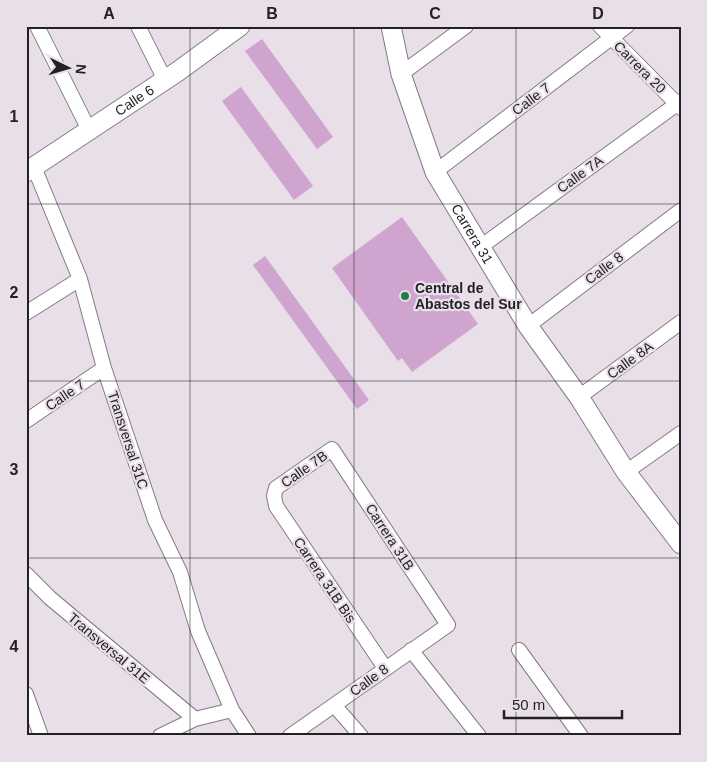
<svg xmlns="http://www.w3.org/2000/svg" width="707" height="762" viewBox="0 0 707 762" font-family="Helvetica,sans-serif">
	<rect width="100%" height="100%" fill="#e8dfe8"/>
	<path fill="#cfa5d0" d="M262,39l71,98 -16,12 -72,-98z
		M241,87l72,99 -19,14 -72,-99z
		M402,217l76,107 -66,48 -10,-14 -4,3 -66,-93z
		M265,256l104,144 -12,9 -104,-144z"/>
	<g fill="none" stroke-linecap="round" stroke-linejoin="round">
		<defs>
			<path id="street" d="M37,26l52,104
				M138,26l27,54
				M600,26l81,82
				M401,74l65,-48
				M34,167l46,112 24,89 51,152 25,52 18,59 34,79 17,26
				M435,172l192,-146
				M479,248l202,-147
				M26,313l54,-34
				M528,326l153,-116
				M579,397l102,-75
				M26,421l78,-53
				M626,472l55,-39
				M26,574l24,24 145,121
				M411,650l68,86
				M519,650l62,86
				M26,694l15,42
				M334,705l27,31
				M160,736l35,-17 37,-9
				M290,736l158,-111 -116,-176 -56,39 -2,8 2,10 109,162"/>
			<g id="secondary">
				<path id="s1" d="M391,26l10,48 34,98 93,154 51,71 47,75 55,72"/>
				<path id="s2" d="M26,172l151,-100 63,-46"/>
			</g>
		</defs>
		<use href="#street" stroke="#837b83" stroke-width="16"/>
		<use href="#secondary" stroke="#837b83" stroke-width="21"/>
		<use href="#street" stroke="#fff" stroke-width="14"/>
		<use href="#secondary" stroke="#fff" stroke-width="19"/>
	</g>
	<path fill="none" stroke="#242124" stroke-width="1" stroke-opacity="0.55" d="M190,26v710M354,26v710M516,26v710M26,204h655M26,381h655M26,558h655"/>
	<circle fill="#28794a" stroke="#e8dfe8" stroke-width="2" cx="405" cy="296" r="5"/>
	<g text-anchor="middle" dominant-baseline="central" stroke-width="4.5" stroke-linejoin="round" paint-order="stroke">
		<g font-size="14" fill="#242124" stroke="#e8dfe8">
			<text transform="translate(640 67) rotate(45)">Carrera 20</text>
			<text transform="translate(531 99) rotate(-37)">Calle 7</text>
			<text stroke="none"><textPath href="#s2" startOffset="130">Calle 6</textPath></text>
			<text transform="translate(580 174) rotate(-36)">Calle 7A</text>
			<text stroke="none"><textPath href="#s1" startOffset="225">Carrera 31</textPath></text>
			<text transform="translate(604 268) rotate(-37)">Calle 8</text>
			<text transform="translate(630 360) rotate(-36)">Calle 8A</text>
			<text transform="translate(65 395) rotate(-34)">Calle 7</text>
			<text transform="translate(128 440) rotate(72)">Transversal 31C</text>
			<text transform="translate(304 469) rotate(-35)">Calle 7B</text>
			<text transform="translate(390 537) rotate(57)">Carrera 31B</text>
			<text transform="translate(325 580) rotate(56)">Carrera 31B Bis</text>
			<text transform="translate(109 648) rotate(40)">Transversal 31E</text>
			<text transform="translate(369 680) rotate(-36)">Calle 8</text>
		</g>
		<g font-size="14" font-weight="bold" fill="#242124" stroke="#e8dfe8" text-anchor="start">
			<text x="415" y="288">Central de<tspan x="415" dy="16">Abastos del Sur</tspan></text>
		</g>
	</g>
	<rect width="707" height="762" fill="none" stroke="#e8dfe8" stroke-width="55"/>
	<g transform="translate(68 68) rotate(95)" stroke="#e8dfe8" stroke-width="4" paint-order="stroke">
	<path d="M0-4L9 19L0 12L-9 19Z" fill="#242124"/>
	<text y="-8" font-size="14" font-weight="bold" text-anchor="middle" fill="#242124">N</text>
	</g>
	<path d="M504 710v8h118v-8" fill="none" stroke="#242124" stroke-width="2.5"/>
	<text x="512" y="710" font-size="15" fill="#242124" stroke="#e8dfe8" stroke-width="4" paint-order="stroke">50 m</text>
	<rect x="28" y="28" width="652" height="706" fill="none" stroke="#242124" stroke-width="2"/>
	<g font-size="16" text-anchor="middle" font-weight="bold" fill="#242124">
		<text x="109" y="19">A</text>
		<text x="272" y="19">B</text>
		<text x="435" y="19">C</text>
		<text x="598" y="19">D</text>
		<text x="14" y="122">1</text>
		<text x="14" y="298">2</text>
		<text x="14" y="475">3</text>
		<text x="14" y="652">4</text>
	</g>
</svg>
